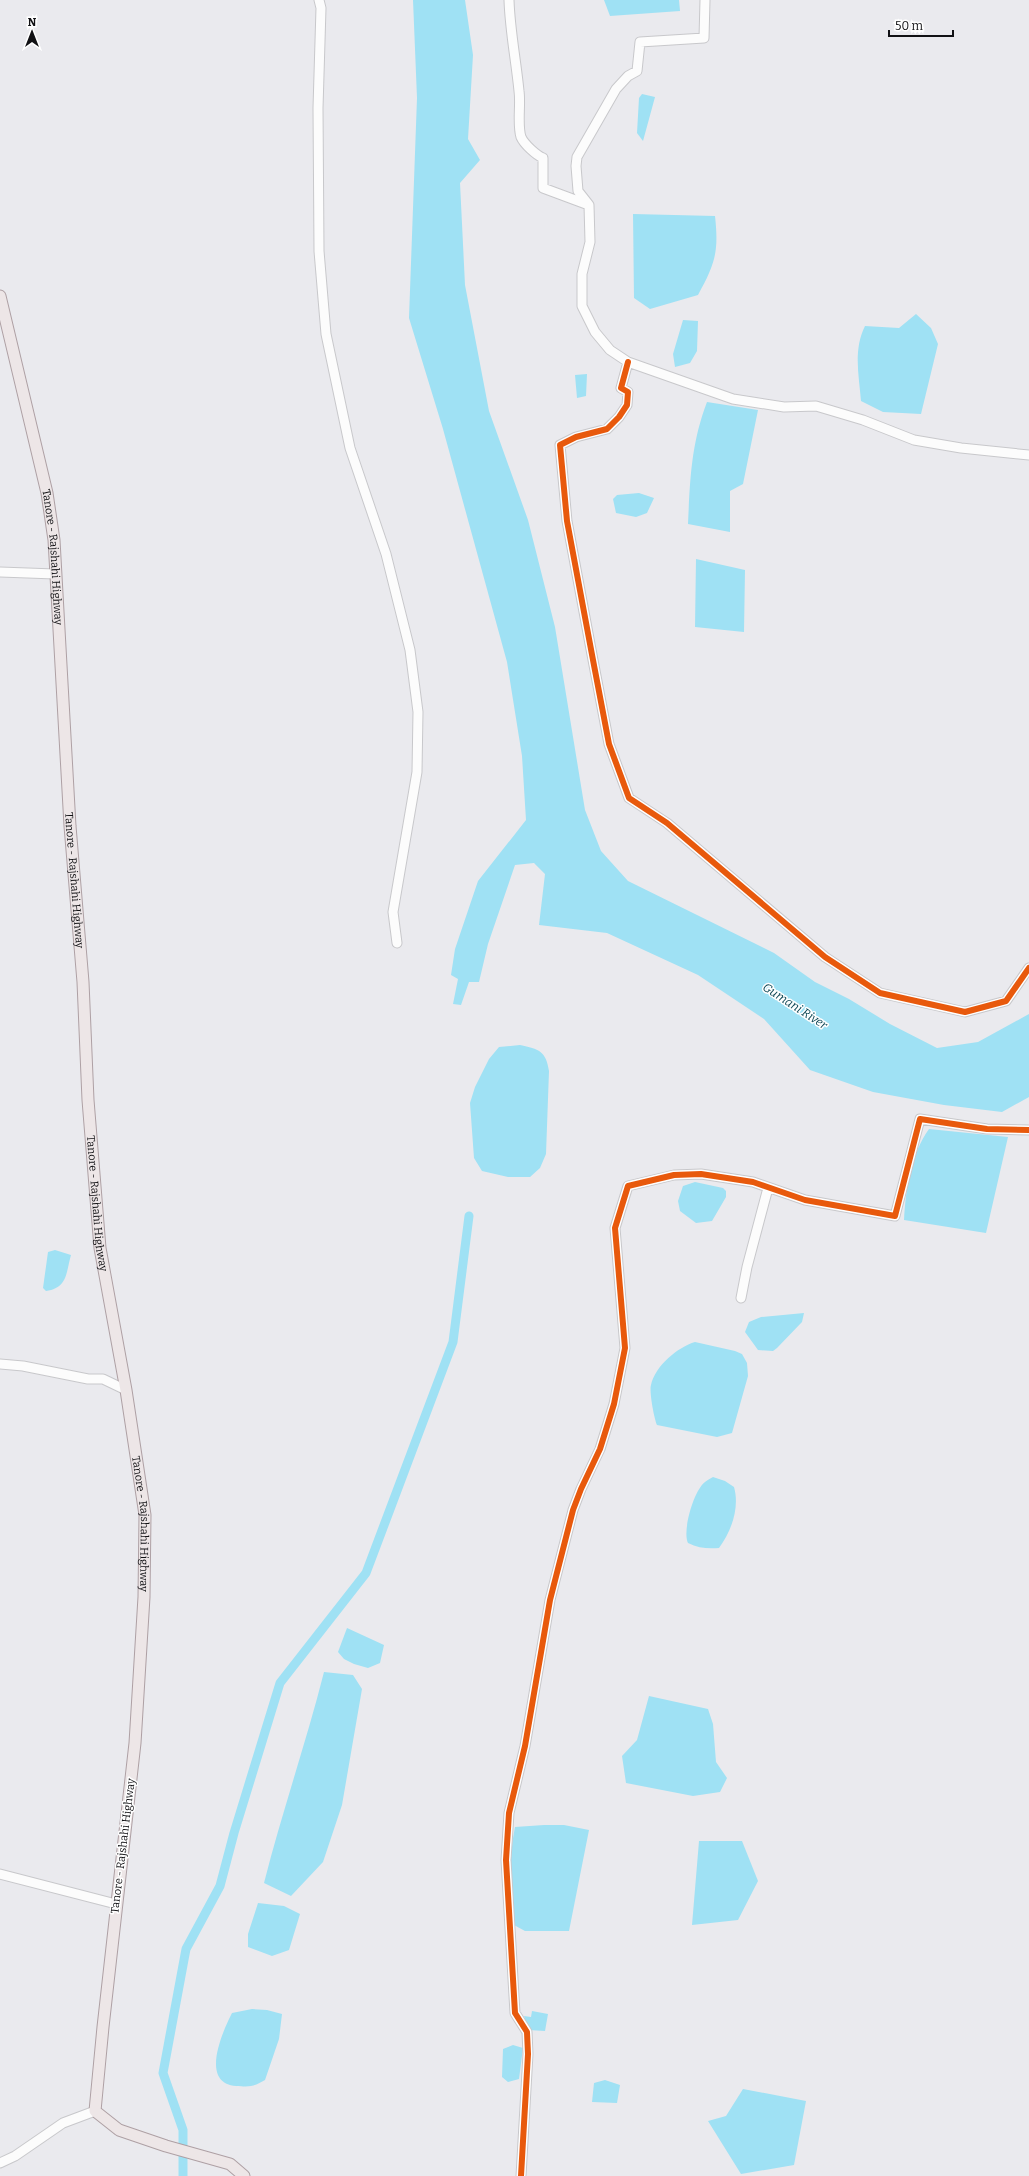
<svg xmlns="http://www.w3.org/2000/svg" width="1029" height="2176" viewBox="0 0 1029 2176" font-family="Bitter,serif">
	<rect width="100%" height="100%" fill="#eaeaee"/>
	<path fill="#9fe1f4" d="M413,0h52l8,55 -5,84 12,21 -20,23 5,102 24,126 39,109 27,107 30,183 16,41 27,30 146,72 41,29 34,17 41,25 47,24 41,-6 51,-28v83l-27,15 -58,-7 -71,-13 -63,-22 -46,-51 -66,-44 -91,-42 -68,-8 6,-51 -11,-11 -19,2 -27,79 -9,38h-10l-8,23 -8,-1 5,-25 -7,-4 4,-26 23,-68 48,-61 -4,-64 -15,-94 -64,-233 -34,-111 8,-220z
		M604,0h75l1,11 -70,5z
		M642,94l13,3 -12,44 -6,-8 2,-35z
		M633,214l82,2c4,36 0,48 -17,79l-48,14 -16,-11z
		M916,314l15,14 7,16 -17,70 -38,-2 -22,-11c-2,-25 -8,-51 4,-75l34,2z
		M683,320l15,1 -1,30 -7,12 -15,4 -2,-13z
		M587,374l-1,22 -9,2 -2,-23z
		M707,402l51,8 -15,74 -13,7v41l-42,-8c2,-44 3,-80 19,-122z
		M639,493l15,5 -7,15 -11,4 -20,-4 -3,-14 4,-4z
		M696,559l49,11 -1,62 -49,-5z
		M520,1045c19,4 26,6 29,26l-3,83 -6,14 -10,9h-22l-26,-6 -8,-13 -4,-55 5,-16 14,-28 10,-12z
		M929,1129l79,8 -22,96 -82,-13c2,-32 6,-64 25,-91z
		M695,1182l28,6 3,3v6l-14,24 -16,2 -16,-12 -2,-10 5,-15z
		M55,1250l16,5c-5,17 -3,33 -25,36l-3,-3 5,-36z
		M804,1313l-2,9 -25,26 -4,3 -15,-1 -13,-18 4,-10 12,-5z
		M695,1342l40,9 7,3 5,9 1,13 -16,57 -15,4 -60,-12c-3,-7 -8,-34 -6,-40 4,-19 27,-38 44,-43z
		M713,1477l12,4 9,6c6,21 -3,45 -15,61 -11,1 -21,0 -31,-5 -6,-12 6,-53 17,-61 2,-2 5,-3 8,-5z
		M347,1628l37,17 -4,18 -12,5 -14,-4 -10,-5 -6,-7z
		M324,1672l29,3 9,14 -20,116 -19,57 -32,34 -27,-13c18,-71 42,-140 60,-211z
		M649,1696l59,13 5,15 3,38 11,16 -7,14 -27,4 -67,-13 -4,-27 15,-16z
		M544,1825h20l25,5 -20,101h-44l-11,-6c-3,-33 -6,-65 1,-98z
		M699,1841h43l16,40 -20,39 -46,5z
		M258,1903l26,3 16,8 -11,36 -17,6 -24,-9v-13z
		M252,2009l15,1 15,4 -3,25 -14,41c-12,7 -15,7 -29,6 -37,-3 -13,-55 -4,-73z
		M532,2011l16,3 -3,17 -17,-1 -4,-14 7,1z
		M513,2045l10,3 -4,31 -11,3 -6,-5 1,-28z
		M605,2080l15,5 -3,18 -25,-1 2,-19z
		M743,2089l63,12 -12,64 -53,9 -33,-53 18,-5z"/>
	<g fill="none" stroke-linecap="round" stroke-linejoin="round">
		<path stroke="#9fe1f4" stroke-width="9" d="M183,2176v-46l-20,-57 23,-124 34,-63 14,-53 46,-150 86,-110 87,-231 16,-126"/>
		<defs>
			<path id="minor" d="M319,0l2,8 -3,100 1,143 7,83 24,114 36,106 24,96 8,62 -1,60 -24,140 4,31
				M509,0c1,31 7,60 10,91 2,13 -2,34 2,46 3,7 15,18 22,21v30l43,16
				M705,0l-1,38 -64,4 -3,29 -9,5 -12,13 -39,68 -1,9 2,25 11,14 1,37 -8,32v32l13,26 15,18 18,12 105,37 51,8 32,-1 47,14 51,20 47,8 68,7
				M628,362l-7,26 7,4 -1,13 -8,12 -12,12 -31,8 -16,8 7,76 26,139 16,84 20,54 38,25 158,134 55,36 85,19 41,-11 23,-33
				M0,572l55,2
				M741,1298l6,-31 21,-79
				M0,1364l23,2 65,13h15l23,11
				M0,1874l116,30
				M0,2163l15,-7 48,-33 32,-12
				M521,2176l7,-122 -1,-22 -12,-19 -9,-153 3,-47 16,-67 25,-146 23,-90 8,-21 19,-40 14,-45 11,-56 -10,-120 13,-42 46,-11 27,-1 52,8 52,18 90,16 25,-97 67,10 42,1"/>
			<g id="major">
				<path id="s1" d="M0,296l47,197 7,47 16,286 13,156 5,118 12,148 26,142 19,125 -1,82 -9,146 -32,284 -8,84 24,19 47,16 64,18 14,12"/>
			</g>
		</defs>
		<use href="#minor" stroke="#c8c8cb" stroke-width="11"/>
		<use href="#major" stroke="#aea0a4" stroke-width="13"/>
		<use href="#minor" stroke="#fcfcfc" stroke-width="9"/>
		<use href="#major" stroke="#ede6e7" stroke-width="11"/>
		<defs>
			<path id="cycleway" d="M628,362l-7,26 7,4 -1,13 -8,12 -12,12 -31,8 -16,8 7,76 26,139 16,84 20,54 38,25 158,134 55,36 85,19 41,-11 23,-33
				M521,2176l7,-122 -1,-22 -12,-19 -9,-153 3,-47 16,-67 25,-146 23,-90 8,-21 19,-40 14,-45 11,-56 -10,-120 13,-42 46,-11 27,-1 52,8 52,18 90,16 25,-97 67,10 42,1"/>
		</defs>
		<use href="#cycleway" stroke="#fff" stroke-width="8"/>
		<use href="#cycleway" stroke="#e8590c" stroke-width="6"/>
	</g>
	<g text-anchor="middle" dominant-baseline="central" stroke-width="3" stroke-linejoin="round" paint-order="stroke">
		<g font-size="11" fill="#111114" stroke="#fff">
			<text stroke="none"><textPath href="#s1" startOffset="267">Tanore - Rajshahi Highway</textPath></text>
			<text stroke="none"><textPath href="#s1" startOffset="591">Tanore - Rajshahi Highway</textPath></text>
			<text stroke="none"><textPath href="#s1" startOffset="915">Tanore - Rajshahi Highway</textPath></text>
			<text stroke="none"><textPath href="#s1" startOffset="1239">Tanore - Rajshahi Highway</textPath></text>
			<text transform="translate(123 1846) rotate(-83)">Tanore - Rajshahi Highway</text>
		</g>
		<g font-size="12" font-style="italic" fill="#0b4553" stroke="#fff">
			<text transform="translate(795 1006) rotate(33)">Gumani River</text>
		</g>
	</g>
	<g transform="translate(32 32)" stroke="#ffffff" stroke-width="3" paint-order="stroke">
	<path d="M0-3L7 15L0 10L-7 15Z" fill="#111114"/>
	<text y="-6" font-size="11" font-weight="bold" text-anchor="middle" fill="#111114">N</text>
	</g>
	<path d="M889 30v6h64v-6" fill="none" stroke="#111114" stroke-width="2"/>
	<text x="895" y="30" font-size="12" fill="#111114" stroke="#ffffff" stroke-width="3" paint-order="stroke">50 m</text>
</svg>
